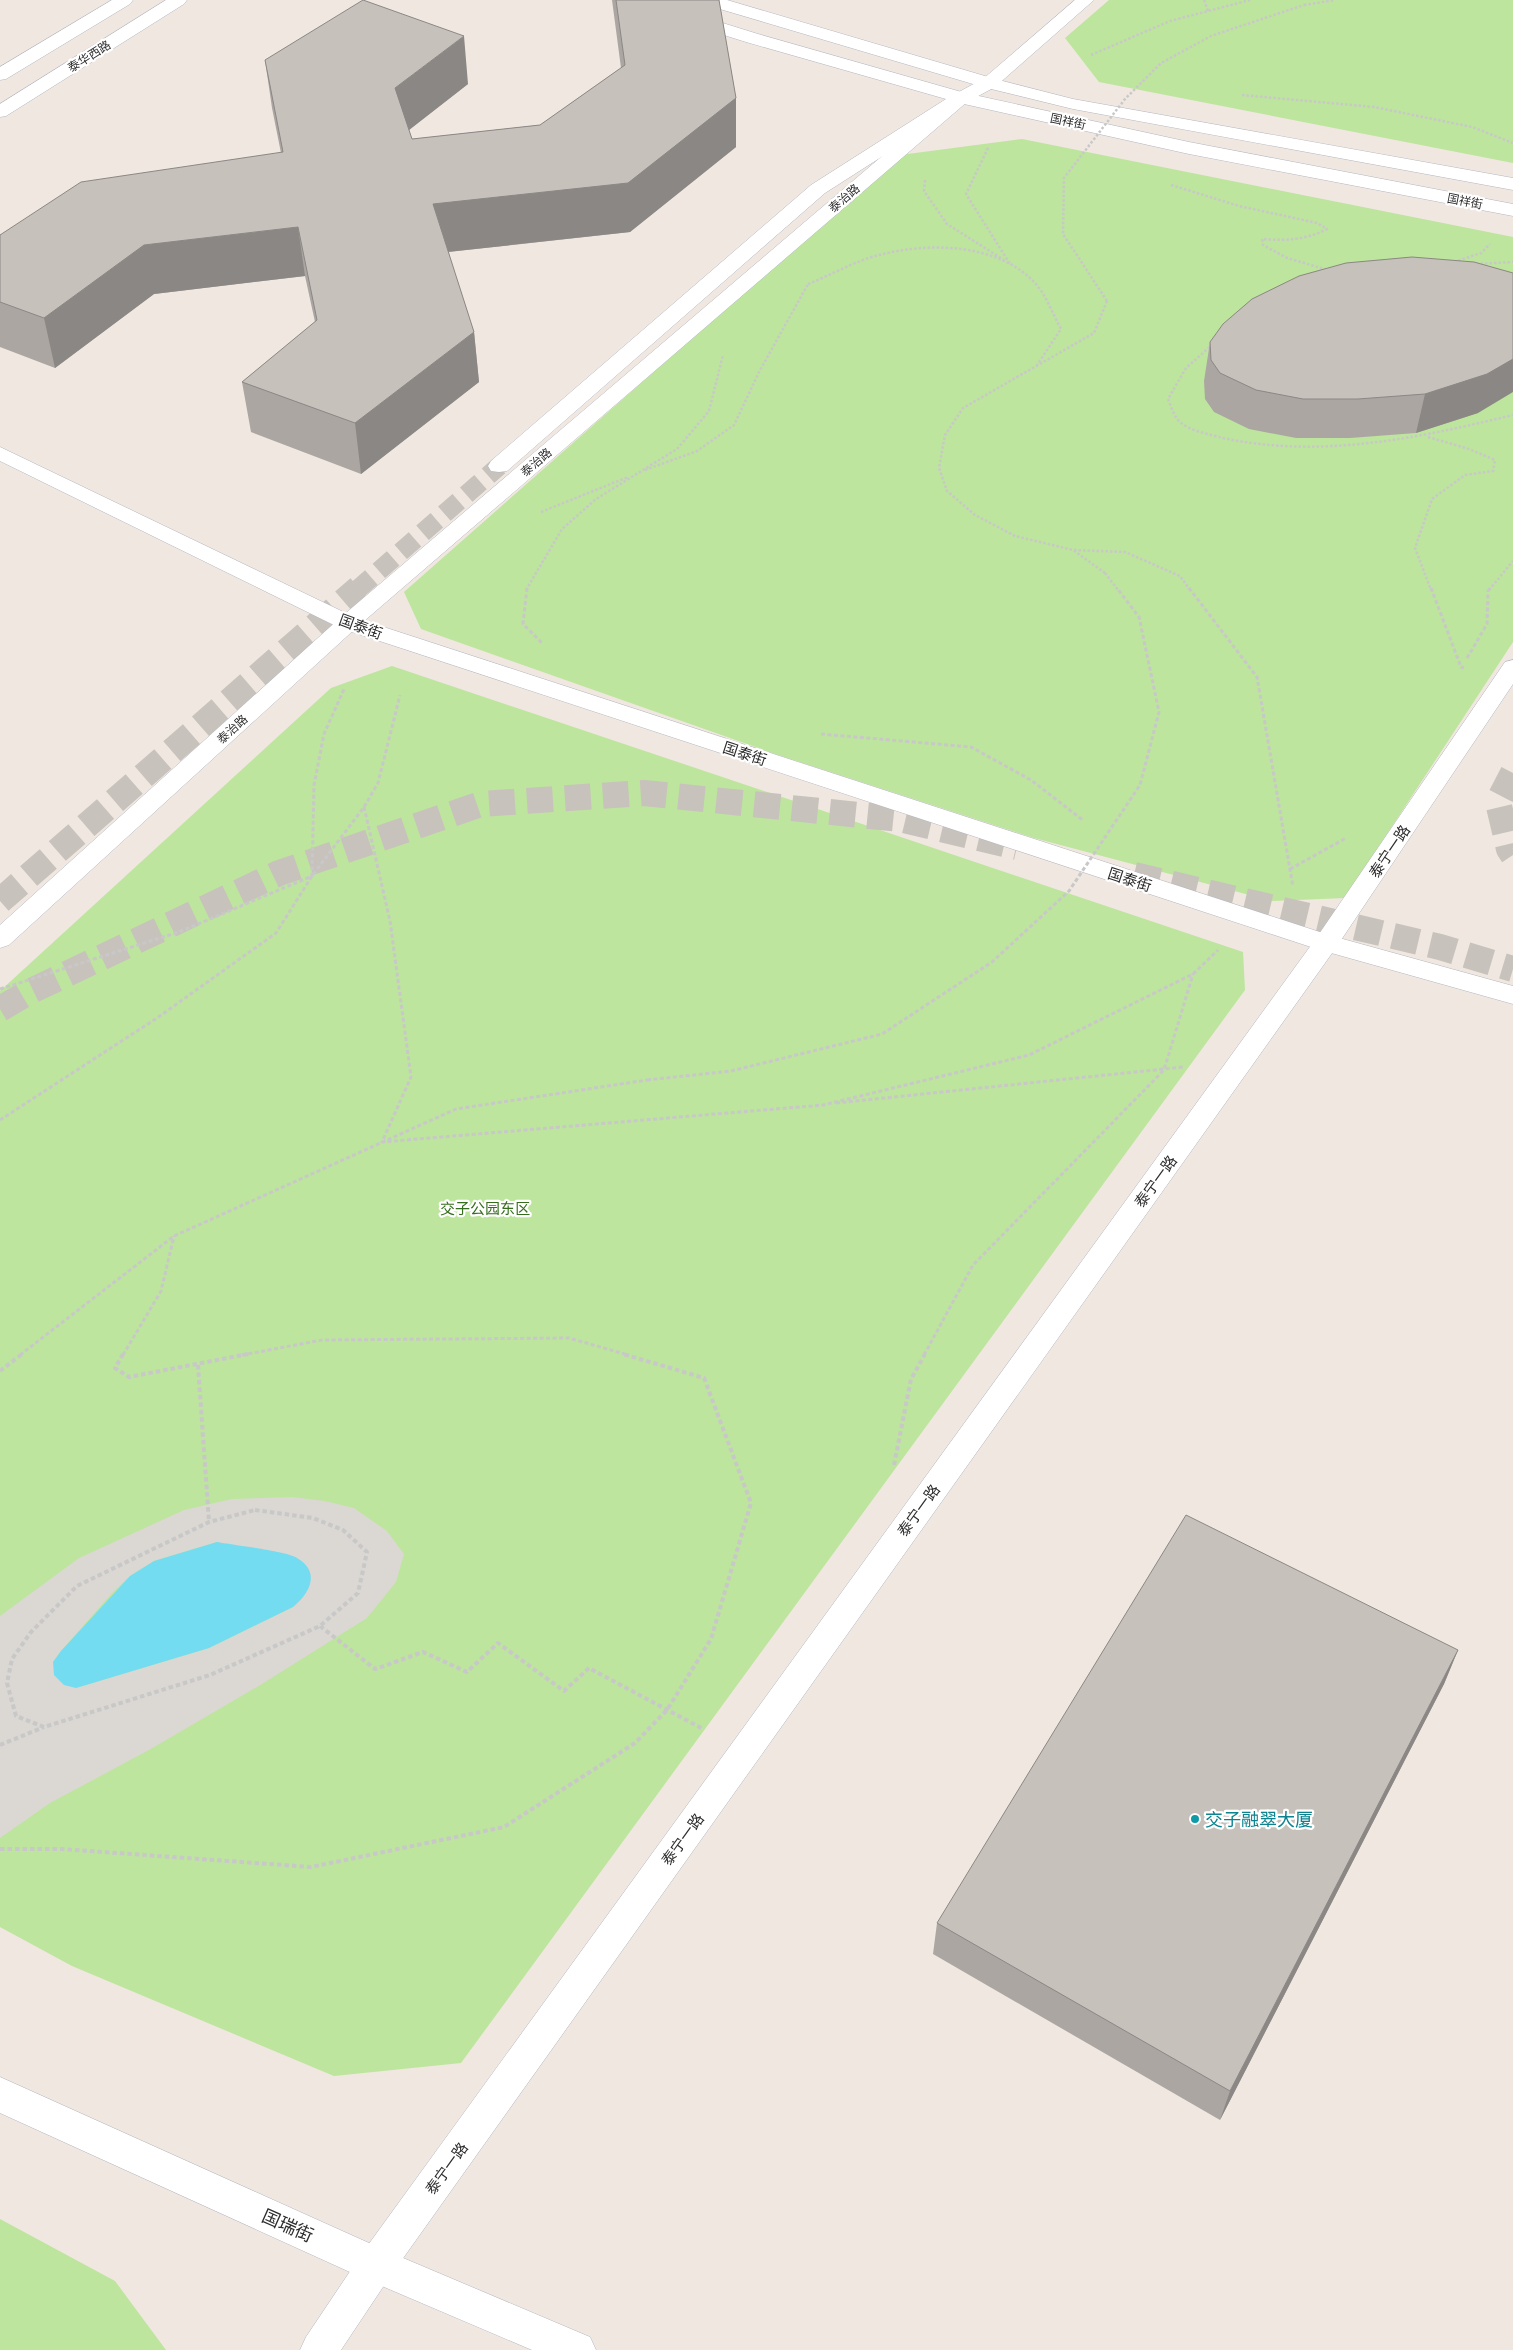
<svg xmlns="http://www.w3.org/2000/svg" width="1513" height="2350" viewBox="0 0 1513 2350" font-family="'Open Sans','Noto Sans SC',sans-serif">
	<rect width="100%" height="100%" fill="#efe7e0"/>
	<path fill="#bde59d" d="M1109,0h404v163l-414,-81 -34,-44z
		M1022,139l491,98v405l-168,256 -73,3 -238,-63 -259,-84 -354,-125 -17,-37 496,-437z
		M392,666l851,286 2,38 -784,1073 -127,13 -262,-110 -72,-39v-936l331,-303z
		M0,2219l115,62 51,69h-166z"/>
	<path fill="#dbd7d3" fill-rule="evenodd" d="M292,1497l33,4 29,7 33,23 17,23 -8,28 -29,36 -105,66 -113,66 -99,53 -50,35v-222l79,-58 105,-48 48,-11zM217,1542l76,65 -84,41 -133,40 -23,-26 8,-11 51,-58 18,-17 24,-15z"/>
	<path fill="#74dcf0" d="M217,1542c15,3 70,9 80,16 24,14 13,35 -4,49l-84,41 -133,40 -12,-3 -10,-10 -1,-13 8,-11 69,-75 24,-15z"/>
	<g fill="none" stroke-linecap="round" stroke-linejoin="round">
		<path stroke="#c8c2bc" stroke-width="19" stroke-dasharray="19 10" stroke-linecap="butt" d="M357,590l142,-124"/>
		<path stroke="#c8c2bc" stroke-width="26" stroke-dasharray="26 12" stroke-linecap="butt" d="M1513,773l-15,29 11,47 4,6
			M1134,875l306,72 73,22
			M0,901l359,-313
			M0,1009l29,-17 250,-119 202,-69 163,-11 255,26 118,28"/>
		<defs>
			<path id="street" d="M1075,0h19l-99,87 -28,15 -611,526 -347,317 -9,3v-23l340,-307 615,-524 28,-15z
				M1513,660v24l-178,265 -946,1329 -48,72h-41l6,-13 57,-85 954,-1315 188,-275z"/>
			<path id="secondary" d="M112,0h21l-3,4 -124,75 -6,1v-13z
				M166,0h21l-3,4 -178,112 -6,1v-13z
				M622,0h27l109,34 207,59 224,49 324,62v12l-324,-62 -225,-50 -139,89 -318,278 -8,1 -8,-1 -3,-5 3,-5 320,-276 135,-86 -200,-57 -121,-38z
				M700,0h27l268,79 78,20 440,79v12l-440,-81 -90,-22 -280,-83z
				M0,447l356,171 976,318 181,50v18l-196,-55 -977,-321 -340,-167z
				M0,2077l389,175 201,85 6,13h-64l-169,-72 -363,-165z"/>
		</defs>
		<use href="#street" stroke="#b3b7c1" stroke-width="1"/>
		<use href="#secondary" stroke="#b3b7c1" stroke-width="1"/>
		<path stroke="#c8c8c8" stroke-width="2.5" stroke-dasharray="2.5 2" stroke-linecap="butt" d="M1204,0l4,11
			M1304,5l31,-5
			M1091,55l79,-34 80,-21
			M1242,95l132,12 98,20 41,16
			M988,148l-22,46 44,70
			M925,180l-1,11 23,33 57,36
			M1171,185l68,21 78,17 10,6c-21,11 -42,12 -65,10l1,6 24,13 41,12
			M1454,262l27,-9 9,-9
			M1476,264l37,-2
			M808,284c23,-9 47,-23 71,-29 49,-13 118,-12 155,27 12,12 19,33 27,47l-24,36
			M1213,344l-27,24 -18,31c3,7 5,15 10,21 10,11 31,14 45,18 98,21 195,0 290,-23
			M1428,437l41,12 26,11 -2,11 -28,4 -33,24 -17,49 16,42
			M645,470l52,-19 37,-26 25,-53 49,-88
			M541,512l87,-35
			M1074,550l51,2 55,24 10,14
			M1105,573l-32,-23 -58,-14 -40,-21 -28,-24 -8,-23 6,-33 18,-27 131,-75 13,-32
			M526,590l36,-61 34,-30 81,-50 32,-38 14,-56
			M1489,590l24,-29"/>
		<path stroke="#c8c8c8" stroke-width="3" stroke-dasharray="4 2.5" stroke-linecap="butt" d="M527,588l-4,36 20,20
			M1189,588l68,89 36,210
			M1431,588l30,79 3,1
			M1467,658l20,-34 1,-33 2,-3
			M821,734l150,13 60,33 53,41
			M364,807l26,114 21,156 -29,65 441,-37 206,-50 164,-81 25,-24
			M1290,869l56,-31
			M0,989l179,-57 133,-56 2,-91 10,-51 20,-45
			M836,1103l347,-36
			M0,1120l157,-102 119,-85 36,-57 52,-69 14,-24 22,-88
			M20,1355l154,-119 282,-127 191,-29
			M123,1355l38,-64 13,-55
			M242,1355l80,-15 247,-2 59,17
			M924,1355l49,-90 191,-195 29,-96"/>
		<path stroke="#c8c8c8" stroke-width="4" stroke-dasharray="4.5 3" stroke-linecap="butt" d="M123,1354l-8,14 14,9 119,-23
			M198,1365l11,157
			M0,1371l22,-17
			M894,1465l17,-86 14,-25
			M255,1510l58,8 30,12 24,22 -9,41 -38,33 -110,49 -166,52 -28,-11 -9,-33 5,-24 19,-27 46,-46 132,-64z
			M320,1626l55,43 48,-17 44,20 31,-29 66,48 25,-23 114,61
			M0,1745l44,-18
			M0,1849h62l249,18 193,-40 131,-84 32,-33 44,-71 40,-136 -47,-125 -81,-24"/>
		<use href="#street" fill="#fff" fill-rule="evenodd"/>
		<use href="#secondary" fill="#fff" fill-rule="evenodd"/>
		<path stroke="#c8c8c8" stroke-width="2.5" stroke-dasharray="2.5 2" stroke-linecap="butt" d="M1107,301l-44,-67 1,-56 61,-79 36,-36 50,-27 93,-31
			M1105,573l13,17"/>
		<path stroke="#c8c8c8" stroke-width="3" stroke-dasharray="4 2.5" stroke-linecap="butt" d="M647,1080l84,-9 151,-37 110,-72 77,-71 71,-106 19,-73 -20,-95 -22,-29"/>
	</g>
	<path fill="#aba6a2" d="M612,0h107l17,98v49l-106,85 -182,20 26,80 5,50 -118,92 -110,-42 -9,-50 73,-60 -10,-46 -151,18 -99,74 -55,-21v-112l281,-82 -9,-45 -7,-48 203,24 -59,46 3,9 128,-14 81,-57z
		M1252,299l226,114 -62,20 -66,5h-54l-47,-9 -35,-17 -9,-13 -1,-18 6,-39z
		M1458,1650l-14,34 -224,436 -287,-166 4,-31z"/>
	<path fill="#8b8784" d="M464,36l4,48 -68,53 -5,-49z
		M736,98v49l-106,85 -192,21 -5,-49z
		M298,227l7,49 -151,18 -99,74 -11,-50 100,-73z
		M474,332l5,50 -118,92 -6,-51z
		M1513,359v33l-35,21 -62,20 9,-39z
		M1458,1650l-14,34 -224,436 10,-29z"/>
	<path fill="#c7c1bc" stroke="#8b8784" d="M363,0l101,36 -69,52 17,51 128,-14 85,-60 -9,-65h103l17,98 -108,85 -195,21 41,128 -119,91 -113,-41 75,-62 -19,-93 -154,18 -100,73 -44,-16v-67l81,-53 202,-30 -18,-92z
		M1412,257l62,5 39,11v86l-26,15 -62,20 -67,5h-55l-47,-9 -36,-17 -9,-13 -1,-18 13,-18 29,-25 47,-23 47,-13z
		M1186,1515l272,135 -228,441 -293,-168z"/>
	<circle fill="#0f9aa8" stroke="#fff" stroke-width="2" cx="1195" cy="1819" r="5"/>
	<g text-anchor="middle" dominant-baseline="central" stroke-width="4.5" stroke-linejoin="round" paint-order="stroke">
		<g font-size="12" fill="#2d2d2d" stroke="#fff">
			<text transform="translate(89 56) rotate(-32)">泰华西路</text>
			<text transform="translate(1068 121) rotate(12)">国祥街</text>
			<text transform="translate(844 198) rotate(-41)">泰治路</text>
			<text transform="translate(1465 201) rotate(11)">国祥街</text>
			<text transform="translate(536 462) rotate(-41)">泰治路</text>
			<text transform="translate(232 729) rotate(-42)">泰治路</text>
		</g>
		<g font-size="15" fill="#2d2d2d" stroke="#fff">
			<text transform="translate(361 626) rotate(20)">国泰街</text>
			<text transform="translate(745 753) rotate(18)">国泰街</text>
			<text transform="translate(1389 851) rotate(-56)">泰宁一路</text>
			<text transform="translate(1130 879) rotate(18)">国泰街</text>
			<text transform="translate(1155 1181) rotate(-54)">泰宁一路</text>
			<text transform="translate(918 1510) rotate(-54)">泰宁一路</text>
			<text transform="translate(682 1839) rotate(-54)">泰宁一路</text>
			<text transform="translate(446 2168) rotate(-54)">泰宁一路</text>
		</g>
		<g font-size="15" fill="#346d1b" stroke="#fff">
			<text x="485" y="1208">交子公园东区</text>
		</g>
		<g font-size="18" fill="#0d838f" stroke="#fff" text-anchor="start">
			<text x="1205" y="1819">交子融翠大厦</text>
		</g>
		<g font-size="18" fill="#2d2d2d" stroke="#fff">
			<text transform="translate(288 2225) rotate(24)">国瑞街</text>
		</g>
	</g>
</svg>
